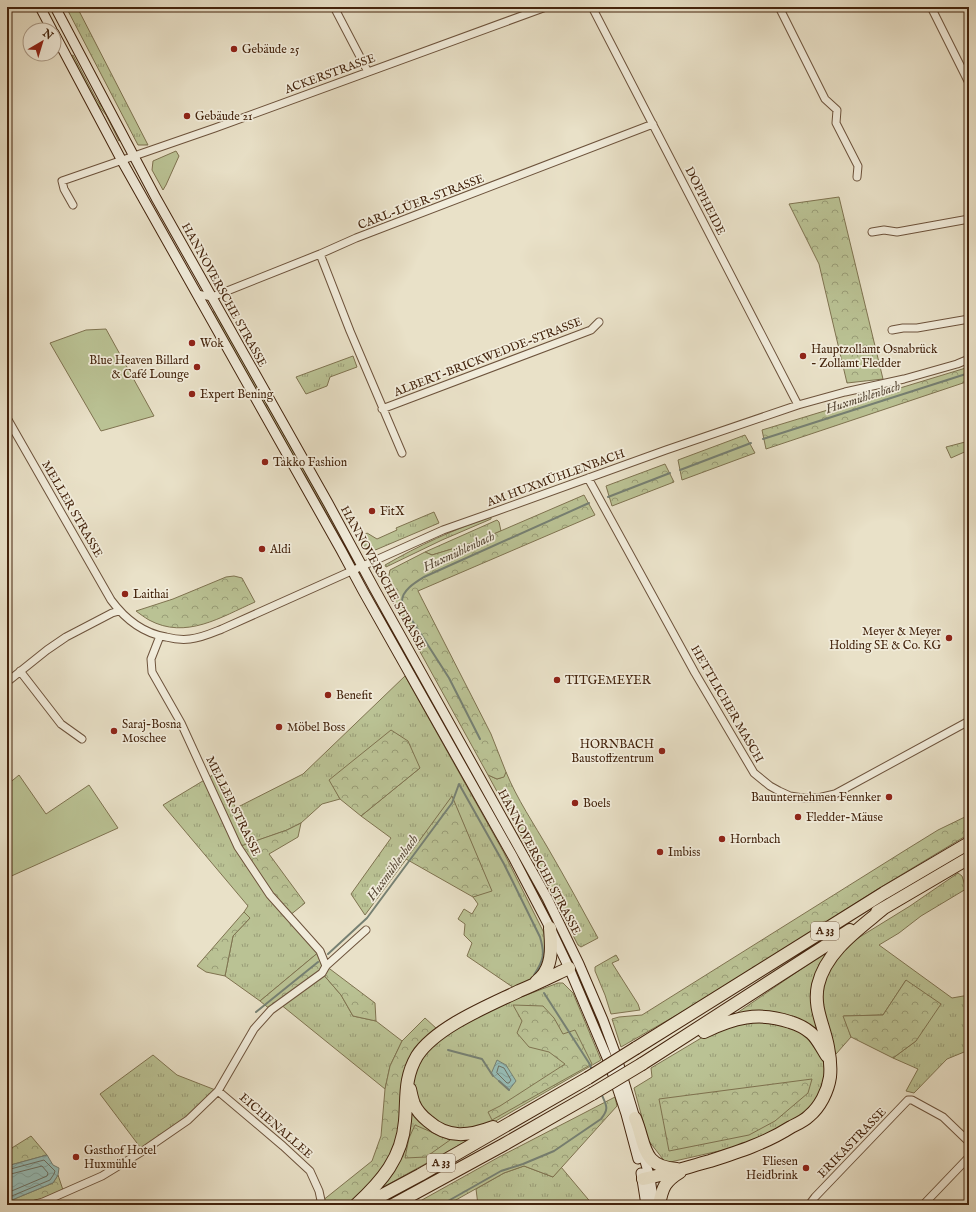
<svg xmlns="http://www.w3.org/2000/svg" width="976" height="1212" viewBox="0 0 976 1212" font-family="'IM FELL English',serif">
	<defs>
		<pattern id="grass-tufts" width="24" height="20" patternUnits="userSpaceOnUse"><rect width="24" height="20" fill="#bac294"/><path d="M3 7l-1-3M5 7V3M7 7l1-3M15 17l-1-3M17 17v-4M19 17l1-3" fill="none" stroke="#999d77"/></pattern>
		<pattern id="forest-crowns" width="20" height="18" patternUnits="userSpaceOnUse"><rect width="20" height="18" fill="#bac294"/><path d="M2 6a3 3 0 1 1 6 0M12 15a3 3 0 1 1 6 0" fill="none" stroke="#999d77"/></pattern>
		<pattern id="water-waves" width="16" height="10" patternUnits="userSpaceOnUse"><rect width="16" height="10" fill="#97bdb7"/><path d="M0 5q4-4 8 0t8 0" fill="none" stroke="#83a29c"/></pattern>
	</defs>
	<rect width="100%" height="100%" fill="#e9e1c8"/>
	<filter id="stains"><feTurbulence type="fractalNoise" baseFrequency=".005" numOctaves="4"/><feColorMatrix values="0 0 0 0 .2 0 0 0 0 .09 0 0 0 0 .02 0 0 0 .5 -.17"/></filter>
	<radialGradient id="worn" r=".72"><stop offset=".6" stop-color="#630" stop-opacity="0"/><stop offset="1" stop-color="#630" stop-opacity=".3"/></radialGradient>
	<path fill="url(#grass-tufts)" stroke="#7f7350" d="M66,7h11l71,138h-10z
		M73,55l23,44 10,13 15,28 -2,1 -13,-26 -11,-14 -24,-45z
		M216,311l133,237 -2,1 -41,-72 -13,-17 -82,-147z
		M353,356l4,11 -27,10 -3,9 -21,8 -10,-17z
		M434,512l5,11 -66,28 -10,-5 -4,-7 8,-6 10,6 20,-9 -1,-2z
		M491,517v2l-49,21 -56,27 -1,-2c33,-19 69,-36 106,-48z
		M497,520l2,2 2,9 -26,11 -43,13 -7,-3z
		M405,676l98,175 41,82c5,18 4,31 -10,44 -5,5 -14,8 -20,11l-47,-32 5,-13 -8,-8 1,-11 -7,-5 6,-10 8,5 6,-10 -5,-7 18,-7 -39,-93 -87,118 -14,-21 40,-56 -30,-22 59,-48 -90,12 10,19 -18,5 -21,19 -14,7 -48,17 81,104 -60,50 -35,-25 8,-40 17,-18 -6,-6 4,-6 -85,-101 53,-32 20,35 67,-34z
		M506,772c11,27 28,52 43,78 17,29 33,59 49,88l-17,9 -3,-2 -40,-78 -50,-92 9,4 6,-2z
		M958,873l4,3 4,13 -45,27 -22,17 -20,12 73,53 17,-3v55l-22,9 -33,34 -8,-2 12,-22 -25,-11 23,-17 -10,-61 -23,35 -39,1 7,21 -15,17 -14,-39v-28l8,-18 11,-17 9,-9 60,-37z
		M838,949l-20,35 4,63 -41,-29 -60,6 105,-72z
		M616,955l3,5 -7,3 26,41 2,6 -29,4 -6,-19 -10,-24v-4z
		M322,973l19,22 12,21 23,5 26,20 -12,25 -5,23 -105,-85z
		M558,983h5l10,10 28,67 -119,69 -31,2 -25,-14 -11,-20 -2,-13 3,-14 6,-13 23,-22 55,-30z
		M759,1019l36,7 24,22 5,16 1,12 -9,26 -22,20 -53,24 -75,17 -18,-23 -14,-52 18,-11 -1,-9 62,-37z
		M153,1055l24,20 41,16 -30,29 -45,31 -43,-57z
		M409,1099l12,21 53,17 -96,53 14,-15 6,-11z
		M524,1166l29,11 8,-10 32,38h-115l-2,-16 28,-16z"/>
	<path fill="url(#forest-crowns)" stroke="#7f7350" d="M839,197l44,182 -36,4 -28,-119 -30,-60z
		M969,367v11h-1l-2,4 -200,67 -4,-19z
		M745,435l10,18 -73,27 -4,-20z
		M969,441v9l-18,8 -5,-11z
		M665,464l9,18 -62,24 -6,-20z
		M584,495l11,20 -177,76 73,143 15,38 -2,5 -7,2 -9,-4 -102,-185 4,-20 35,-18 7,3 43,-13z
		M234,576l8,2 13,24c-34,15 -69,38 -106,18 -5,-3 -9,-6 -13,-9l37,-12 53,-22z
		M391,730l17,11 12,27 -59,48 -21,-17 -11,-19z
		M452,796l40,95 -19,6 -67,-38z
		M969,815v19l-88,53 -173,110 -87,50 -9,-28 7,-2 23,-2 262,-164 34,-21z
		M301,823l-3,14 -29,17 36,49 -16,13 -51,-69 49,-17z
		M244,912l6,6 -17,18 -8,40 -19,-4 -9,-6z
		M320,951l6,15 49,37 1,18 -23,-5 -12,-21 -19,-22 -51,37 -11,-9z
		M906,980l35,24 -25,37 -23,17 -42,-21 -8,-21 40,-1z
		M513,1005l30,1 11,12 9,16 12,-4 17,34 -100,56 -4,-8 12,-6 65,-42 -16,-12 -20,-5 -12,-14 5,-12z
		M425,1018l12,11 -13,12 -22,71 -9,47 -25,31 -19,14 -32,1 55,-44 9,-25 4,-47 5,-23 12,-25z
		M812,1079l-4,14 -33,28 -26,14 -80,16 -10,-52z
		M615,1097l2,9 -64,71 -29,-11 -20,7 -57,32h-34l86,-48z
		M415,1125l35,15 -24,17 -21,1 4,-20z
		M31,1136l16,19 -40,11v-15z
		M58,1175l6,18 -32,12h-25v-3l46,-19z"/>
	<path fill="#bac294" stroke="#7f7350" d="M176,151l3,5 -13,29 -3,5 -11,-20 1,-9z
		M106,329l48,87 -53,15 -51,-88 36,-13z
		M19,775l27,39 43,-29 29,43 -111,50v-93z"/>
	<path fill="url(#water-waves)" stroke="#768073" d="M497,1060l9,5 10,16 -7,9 -18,-16z
		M47,1155l6,10 6,3 -1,7 -5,8 -46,19v-36z"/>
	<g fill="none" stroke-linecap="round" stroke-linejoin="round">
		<path stroke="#6e7062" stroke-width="1" d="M499,1066l5,2 7,12 -2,3h-2l-10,-10z
			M7,1170l37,-10 11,11 -1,3 -4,6 -43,18
			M7,1175l35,-9 6,7 -1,3 -40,17"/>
		<path stroke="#768073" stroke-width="2" d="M763,439l206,-66
			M680,470l71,-27
			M608,497l62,-24
			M480,739l-31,-61 -43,-67c-1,-3 -3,-7 -4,-10 0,-11 14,-19 22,-24l165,-74
			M459,784l45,80 36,73c5,17 4,23 -6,38
			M328,954l39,-36 85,-115 7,-19
			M544,993l45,70 3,7
			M256,1012l62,-50
			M448,1050l34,9 11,17
			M499,1081l10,9
			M441,1205l60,-34 22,-7 31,-13 47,-32c9,-11 5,-14 0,-26"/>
		<defs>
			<path id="minor" d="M334,7l34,65
				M592,7l206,398
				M779,7l46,92 12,11 -1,13 22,43 -1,11
				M931,7l38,76
				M7,8l1,-1
				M73,205l-9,-16 -2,-8 153,-53 331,-121
				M872,232l12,-2 13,2 72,-13
				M320,254l30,77 52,122
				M197,294l15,3 108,-43 36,-16 297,-114
				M892,330l11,-2h14l52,-9
				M382,409l209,-79 8,-8
				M7,418l104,182c14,19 31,33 55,37 8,2 16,3 24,2 11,-1 22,-6 32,-10l221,-99 54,-19 169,-61 132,-45 47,-13 59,-13 53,-15 12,-5
				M588,478l107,195 59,100 16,13 9,5 11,5 13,2h15l17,-4 134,-73
				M160,636l-9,23 1,13 29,51 57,124 32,48 50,56 6,15
				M20,671l41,53 21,15
				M7,682l40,-32 19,-13 46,-24 7,-2
				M218,1091l65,55 27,25 9,20 3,14
				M32,1205l11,-3 59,-26 41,-25 45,-31 30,-29 36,-62 17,-19 51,-37 4,-7 40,-36
				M809,1205l6,-8 93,-97h4l31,17 26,25
				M923,1205l46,-48"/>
			<path id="secondary" d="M40,7l12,23
				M55,7l101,191 172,305 46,85 173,310 32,66 24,56 13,35 19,63v6
				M54,33l68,128 219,389 22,41 150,266 37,71 19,40 39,92 18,54 12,45
				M641,1148l9,30 4,27
				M641,1173l5,32"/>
			<path id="motorway" d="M877,912l92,-54
				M536,982c3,-3 7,-6 9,-10 8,-13 6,-30 5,-44
				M704,1032c29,-14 54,-21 86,-10 7,2 15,6 21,11 7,6 11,16 16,23
				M636,1048l248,-155 85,-50
				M642,1064l208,-134
				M410,1089c1,5 2,10 4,15 3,7 9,13 14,17 20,18 41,15 65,6
				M635,1118c11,26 6,49 42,51
				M643,1179c23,-5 45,-12 67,-18 28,-9 56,-18 81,-34 6,-3 13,-6 18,-11 11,-9 19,-25 21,-39 1,-10 0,-20 -2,-30 -4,-22 -15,-39 -10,-62 8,-34 41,-56 66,-77
				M356,1205c26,-24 46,-47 49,-84 2,-24 -1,-43 12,-65 19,-29 71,-50 102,-65 17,-7 33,-15 50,-23
				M364,1205l56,-30 168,-97
				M393,1205l110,-60 89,-51
				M659,1205c3,-17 6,-24 21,-33"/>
		</defs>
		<use href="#minor" stroke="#6d533c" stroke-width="9"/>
		<use href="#secondary" stroke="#44240d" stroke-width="11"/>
		<use href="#motorway" stroke="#44240d" stroke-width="14"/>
		<use href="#minor" stroke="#f1ecdb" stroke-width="7"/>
		<use href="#secondary" stroke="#f1ecdb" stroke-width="9"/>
		<use href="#motorway" stroke="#e9e1c8" stroke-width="12"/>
		<defs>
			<path id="motorway-bridge" d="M588,1078l48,-30
				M592,1094l50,-30"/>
		</defs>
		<use href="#motorway-bridge" stroke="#44240d" stroke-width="14" stroke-linecap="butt"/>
		<use href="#motorway-bridge" stroke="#e9e1c8" stroke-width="12"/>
	</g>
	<g fill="#8f2418" stroke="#f1ecdb" stroke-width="1.5">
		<circle cx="234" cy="49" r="4"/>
		<circle cx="187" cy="116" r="4"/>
		<circle cx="192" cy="343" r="4"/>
		<circle cx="803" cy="356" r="4"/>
		<circle cx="197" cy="367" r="4"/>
		<circle cx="192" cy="394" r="4"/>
		<circle cx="265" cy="462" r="4"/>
		<circle cx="372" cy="511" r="4"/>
		<circle cx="262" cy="549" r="4"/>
		<circle cx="125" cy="594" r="4"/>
		<circle cx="949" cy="638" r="4"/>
		<circle cx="557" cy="680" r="4"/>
		<circle cx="328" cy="695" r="4"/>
		<circle cx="279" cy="727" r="4"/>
		<circle cx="114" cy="731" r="4"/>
		<circle cx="662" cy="751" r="4"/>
		<circle cx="889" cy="797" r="4"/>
		<circle cx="575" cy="803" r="4"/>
		<circle cx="798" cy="817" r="4"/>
		<circle cx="722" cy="839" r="4"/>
		<circle cx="660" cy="852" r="4"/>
		<circle cx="76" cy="1157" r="4"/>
		<circle cx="806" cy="1168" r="4"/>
	</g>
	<g text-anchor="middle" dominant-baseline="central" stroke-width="3.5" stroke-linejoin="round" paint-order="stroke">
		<g fill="#f1ecdb" stroke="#78604b" stroke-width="1">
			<rect x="811" y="922" width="28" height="18" rx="3"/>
			<rect x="427" y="1154" width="28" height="18" rx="3"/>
		</g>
		<g font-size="11" font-weight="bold" fill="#44240d">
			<text x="825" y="931">A 33</text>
			<text x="441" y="1163">A 33</text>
		</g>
		<g font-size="12" fill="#44240d" stroke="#f1ecdb" text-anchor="start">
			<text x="242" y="49">Gebäude 25</text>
			<text x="195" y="116">Gebäude 21</text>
			<text x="200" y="343">Wok</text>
			<text x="811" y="349">Hauptzollamt Osnabrück<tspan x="811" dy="14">- Zollamt Fledder</tspan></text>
			<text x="189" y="360" text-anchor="end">Blue Heaven Billard<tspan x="189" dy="14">&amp; Café Lounge</tspan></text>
			<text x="200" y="394">Expert Bening</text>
			<text x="273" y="462">Takko Fashion</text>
			<text x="380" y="511">FitX</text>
			<text x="270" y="549">Aldi</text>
			<text x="133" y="594">Laithai</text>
			<text x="941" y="631" text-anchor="end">Meyer &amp; Meyer<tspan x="941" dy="14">Holding SE &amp; Co. KG</tspan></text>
			<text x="565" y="680">TITGEMEYER</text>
			<text x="336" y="695">Benefit</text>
			<text x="122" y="724">Saraj-Bosna<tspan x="122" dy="14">Moschee</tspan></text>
			<text x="287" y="727">Möbel Boss</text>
			<text x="654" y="744" text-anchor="end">HORNBACH<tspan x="654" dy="14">Baustoffzentrum</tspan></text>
			<text x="881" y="797" text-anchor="end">Bauunternehmen Fennker</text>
			<text x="583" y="803">Boels</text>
			<text x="806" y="817">Fledder-Mäuse</text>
			<text x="730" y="839">Hornbach</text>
			<text x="668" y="852">Imbiss</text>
			<text x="84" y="1150">Gasthof Hotel<tspan x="84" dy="14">Huxmühle</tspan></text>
			<text x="798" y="1161" text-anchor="end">Fliesen<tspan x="798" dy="14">Heidbrink</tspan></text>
		</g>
		<g font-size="12" fill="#44240d" stroke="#f1ecdb">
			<text transform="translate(330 74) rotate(-20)">ACKERSTRASSE</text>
			<text transform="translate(705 201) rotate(63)">DOPPHEIDE</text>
			<text transform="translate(421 202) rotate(-21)">CARL-LÜER-STRASSE</text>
			<text transform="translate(224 295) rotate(61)">HANNOVERSCHE STRASSE</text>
			<text transform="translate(488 357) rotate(-21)">ALBERT-BRICKWEDDE-STRASSE</text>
			<text transform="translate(556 478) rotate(-20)">AM HUXMÜHLENBACH</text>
			<text transform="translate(72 509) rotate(60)">MELLER STRASSE</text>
			<text transform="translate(383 578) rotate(61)">HANNOVERSCHE STRASSE</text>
			<text transform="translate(727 704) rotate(60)">HETTLICHER MASCH</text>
			<text transform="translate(233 806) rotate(64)">MELLER STRASSE</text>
			<text transform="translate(539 862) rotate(62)">HANNOVERSCHE STRASSE</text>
			<text transform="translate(276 1126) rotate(41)">EICHENALLEE</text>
			<text transform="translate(852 1143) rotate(-46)">ERIKASTRASSE</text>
		</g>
		<g font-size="13" font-style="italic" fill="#594a38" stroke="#f1ecdb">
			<text transform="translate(863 398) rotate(-18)">Huxmühlenbach</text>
			<text transform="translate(459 552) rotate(-25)">Huxmühlenbach</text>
			<text transform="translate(393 868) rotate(-54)">Huxmühlenbach</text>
		</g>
	</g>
	<rect width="976" height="1212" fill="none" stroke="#e9e1c8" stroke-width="24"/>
	<rect x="8" y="8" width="960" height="1196" fill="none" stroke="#44240d" stroke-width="2"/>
	<rect x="12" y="12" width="952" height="1188" fill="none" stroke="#44240d"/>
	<g transform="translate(42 42) rotate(38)"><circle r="19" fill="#f1ecdb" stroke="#ac9c89"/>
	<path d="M0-3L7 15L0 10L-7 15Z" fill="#8f2418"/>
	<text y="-6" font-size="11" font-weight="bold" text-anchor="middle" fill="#44240d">N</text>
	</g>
	<rect width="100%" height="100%" filter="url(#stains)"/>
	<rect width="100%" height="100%" fill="url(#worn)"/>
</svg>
